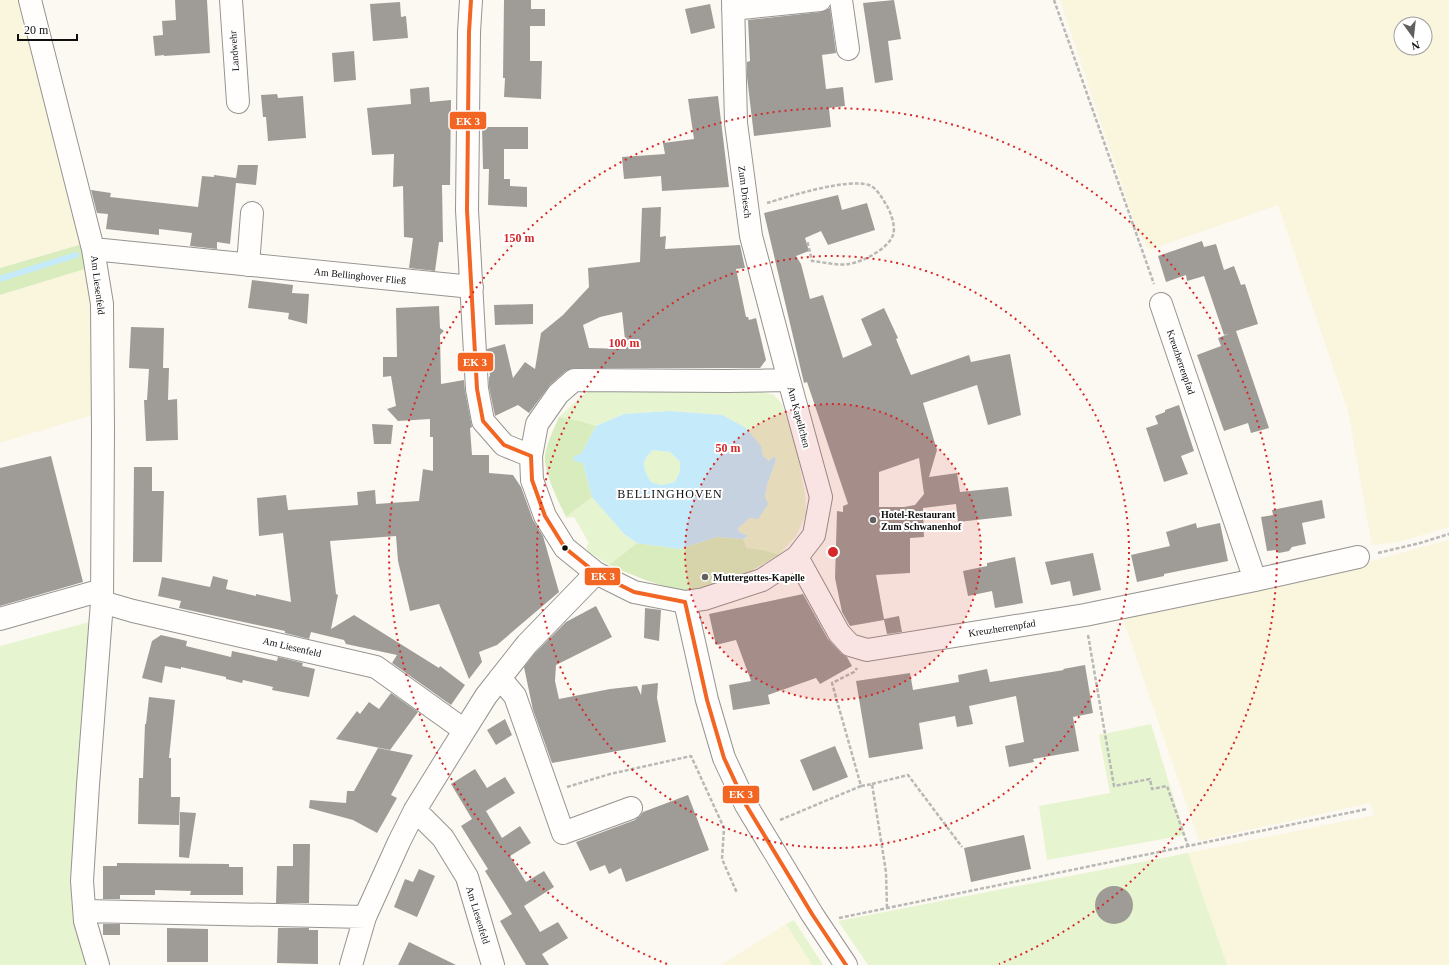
<svg xmlns="http://www.w3.org/2000/svg" width="1449" height="965" viewBox="0 0 1449 965" font-family="Georgia,serif">
	<rect width="100%" height="100%" fill="#fcf9f2"/>
	<path fill="#faf5dd" fill-rule="evenodd" d="M0,0h26l60,243 -86,25z
		M1060,0h389v527l-50,15 -27,3 -24,-134 -70,-206 -129,45 -12,-20zM1401,24h24v24h-24z
		M91,267l8,146 -99,30v-148z
		M1449,540v425h-222l-39,-112 187,-38 -5,-12 -171,38 -78,-228 199,-38z
		M786,924l26,41h-91z"/>
	<path fill="#e7f4d0" d="M587,391h171l16,4 8,9 14,43 9,47 1,20 -10,22 -17,19 -15,-5 -17,-2 -4,-9 5,-2 -9,-5 -1,-4 12,-10 15,-20 2,-13 9,-25 -7,1 -6,-5 -2,-10 -39,-31 -52,-4 -46,3 -28,12 -16,-5 -21,-4z
		M653,450l17,2 10,10v9l-5,11 -14,3 -10,-3c-8,-14 -11,-19 2,-32z
		M592,497l32,37 13,9 -28,22 -20,-13 -3,-5 3,-4 -15,-26 -8,1v-1z
		M97,620l-6,345h-91v-319z
		M1151,724l34,111 -138,25 -8,-54 71,-13 -11,-58z
		M1188,853l39,112h-359l-30,-44z
		M794,920l29,45h-11l-26,-41z"/>
	<path fill="#d8ecbd" d="M86,243l5,24 -91,28v-27z
		M559,417l21,4 16,5 -15,28 -6,2 8,7 9,34 -26,20c-7,-15 -23,-46 -21,-62 2,-13 9,-26 14,-38z
		M717,537l26,2 4,9 17,2 15,5 -51,29 -41,9 -42,-13 -36,-15 28,-22 42,6z"/>
	<path fill="#c5eafa" fill-rule="evenodd" d="M670,411l52,4 24,13 15,18 2,10 6,5 5,-5 2,4 -9,25 -2,12 3,7 -10,15 -8,-1 -12,10 1,4 9,4 -5,3 -26,-2 -38,12 -42,-6 -13,-9 -32,-37 -9,-34 -9,-2v-5l7,-2 15,-28 28,-12zM653,450l17,2 10,10v9l-5,11 -14,3 -10,-3c-8,-14 -11,-20 2,-32z"/>
	<g fill="none" stroke-linecap="round" stroke-linejoin="round">
		<path stroke="#c5eafa" stroke-width="6" d="M0,279l76,-24"/>
	</g>
	<path fill="#9f9c98" fill-rule="evenodd" d="M175,0h32l3,53 -46,3v-1l-9,1 -2,-20 10,-1 -1,-14 14,-1z
		M504,0h27v9h14v17h-15v35h12l-1,38 -37,-2 1,-19h-2z
		M894,0l7,39 -13,2 5,39 -18,3 -12,-80z
		M400,2l1,15 5,-1 2,22 -35,3 -3,-37z
		M710,4l5,24 -24,6 -6,-25z
		M830,8l6,45 -14,2 4,34 17,-2 2,19 -16,2 2,19 -77,9 -7,-59v-15l3,-1 -2,-41 73,-8z
		M354,51l2,29 -22,2 -2,-29z
		M429,87l1,15 21,-2 -1,85h-8l1,57h-4l-4,29 -26,-3 4,-30 -9,-1 -1,-51 -10,1 1,-33 -22,1 -5,-47 44,-4 -1,-15z
		M277,94l1,4 25,-2 3,42 -38,3 -2,-24h-3l-2,-22z
		M718,96l11,91 -67,4 -1,-15 -37,3 -2,-22 43,-3 -2,-11 31,-4 -6,-40z
		M482,127h46v22h-24v30h6v7l17,1v20l-39,-2 1,-36h-6z
		M238,165h20l-2,20 -20,-2 -6,61 -13,-2v7l-27,-3 2,-13 -33,-4v6l-53,-6 2,-15 -11,-1 -6,-23 20,3 -1,4 88,10 4,-31 12,1v-2l22,3z
		M838,195l4,15 25,-7 8,27 -47,15 -7,-14 -16,7 4,13 -13,5 5,8 9,35 13,-4 20,63 29,-13 -11,-26 23,-11 14,30 -2,1 15,36 58,-20 2,7 39,-8 11,61 -33,10 -11,-40 -54,18 14,47 -8,27 28,-4 3,19 48,-5 4,29 -54,6 -2,-18 -33,4 1,29 -14,1v35l-34,2 8,44 15,-3 3,16 -15,2 -3,-14 -34,6 -8,-14 -7,-34 2,-67 6,1v-6l5,-2 -41,-122 -3,1 -40,-170zM919,458l5,36 -9,11 -11,2h-25v-35z
		M661,207l-1,30 6,-1 -1,13 75,-4 5,23 -9,1 10,48h2l1,3 7,-2 10,42 -6,8h-186l-8,3 -16,14 -21,28 -11,-8 -23,11 -6,-29v-10l1,-1 -3,-27 18,-5 8,34 12,-16 10,7 6,-36 22,-18 26,-28 -1,-19 52,-6 2,-54zM622,312l4,37 -37,-1 -6,-23 17,-8z
		M1202,241l2,6 12,-3 8,26 10,-4 7,19 4,-1 13,40 -22,7 33,97 -18,5 -3,-10 -24,8 -27,-76 24,-9 -3,-8 10,-4 -4,1 -20,-59 -17,5 -1,-6 -20,7 -8,-26z
		M252,280l41,5 -1,8 17,1 -2,30 -19,-5 1,-6 -41,-5z
		M533,304v20l-38,1 -1,-20z
		M439,306l1,22 4,3 -4,4 1,49 23,-4 1,11 7,36 -2,1 2,27h17v18l24,2 8,12 12,33 10,16 16,56 -62,53 -18,7 3,10 -13,17 -30,-75 -29,7 -12,-50 -2,-25 -66,5 6,53 2,1 -7,34 23,-14 85,53 1,-2 25,19 -14,20 -59,-42 5,-8 -51,-11 -2,-4 -33,-8 -2,7 -24,-6v-2l-106,-23 2,-7 -23,-5 4,-19 48,10 3,-11 15,4 -2,9 30,7v-2l35,8 -8,-69 -24,3 -2,-38 29,-3 2,15 70,-5 -1,-13 18,-2 1,14 43,-3 4,-32 10,2v-34h-3v-18l-32,2 -11,-12 9,-3 -5,-30 -8,1v-20h14l-1,-49z
		M131,327l33,1 -1,40h6l-1,32 9,-1 1,41 -32,1 -2,-41h3l2,-31 -20,-1z
		M1179,405l15,46 -13,5 7,18 -24,8 -18,-54 12,-4 -3,-8 10,-4v-2z
		M372,424l21,1 -2,19h-17z
		M51,456l32,126 -83,24v-138z
		M134,467h18v24h12l-2,71h-29z
		M1322,500l3,18 -23,5 4,21 -14,3 -3,4 -10,2 -4,-3 -8,1 -6,-34 12,-2 -1,-5z
		M1196,523l1,5 23,-5 8,38 -64,13v2l-27,6 -6,-27 39,-9 -4,-14z
		M1093,553l8,37 -28,6 -3,-15 -19,4 -6,-23z
		M1015,557l8,46 -28,5 -3,-17 -24,5 -5,-25 24,-5v-3z
		M803,594l25,45 13,14 6,4 5,9 -32,18 -4,-6 -48,17 2,9 -37,6 -4,-25 22,-4 -15,-41 -20,5 -7,-31z
		M596,606l16,31 -56,28 -1,16 4,18 51,-10 27,-3 4,9 1,-10 16,-2 -1,15 9,44 -114,21 -19,-53 -9,-43 12,-15 30,-30z
		M645,608l16,2 -2,31 -15,-3z
		M161,635l26,6 -1,5 45,11 1,-6 45,10 1,-4 25,6 -1,3 13,3 -6,28 -37,-7 1,-3 -30,-7 -1,3 -16,-4v-2l-45,-10v2l-16,-3 -3,17 -20,-5 10,-37z
		M1085,665l8,48 -20,4 6,34 -46,8 1,3 -25,5 -4,-21 19,-4 -8,-46 -47,10 4,18 -16,3 -2,-11 -36,7 4,26 -54,9 -13,-77 54,-8 3,17 46,-8 -1,-7 29,-6 3,13 74,-12 -1,-1z
		M391,693l27,19 -28,38 -54,-11 21,-28 3,3 9,-12 10,7z
		M149,697l26,3 -6,58h2v39h9l-1,28 -41,-1 1,-46h4l2,-54h1z
		M505,719l7,16 -16,10 -9,-15z
		M835,746l13,31 -35,14 -13,-31z
		M378,748l35,7 -22,40 6,3 -20,35 -24,-13 -44,-12 1,-8 36,3 1,-12h7z
		M475,769l12,19 18,-11 10,16 -29,18 16,27 18,-12 11,17 -21,13 16,26 18,-11 10,16 -30,19 16,26 18,-10 10,16 -26,16 7,11h-23l-26,-44 12,-7 -27,-43 3,-2 -27,-43 11,-7 -21,-35z
		M688,795l21,55 -83,32 -5,-14 -12,6 -4,-9 -15,6 -14,-29 59,-22 5,-4 3,-4z
		M180,812l16,1 -7,45 -10,-1z
		M1024,835l7,34 -60,13 -7,-34z
		M293,844h17l-1,59h-33l1,-37h16z
		M117,863l112,1v3h14v28h-53l1,-4 -36,-1v5h-35v4h-17v-33h14z
		M419,869l16,7 -18,41 -23,-10 11,-28 8,3z
		M1095 905a19 19 0 1 1 38 0a19 19 0 1 1-38 0Z
		M103,924h17v11h-17z
		M167,928l41,1v33h-41z
		M278,928h31v2h9v34l-41,-1z
		M409,942l47,23h-58z"/>
	<g fill="none" stroke-linecap="round" stroke-linejoin="round">
		<defs>
			<path id="minor" d="M30,0l63,249 9,55 1,126 -1,172 -14,183 -6,96 3,40 13,44
				M231,0l7,102
				M471,0l-2,32 -2,178 10,179 6,32 21,24 27,11
				M733,0l3,123 15,113 38,144
				M841,0l7,49
				M733,9l87,-9
				M93,249l379,38
				M248,265l4,-52
				M1161,304l94,276
				M574,380l153,1 62,-1 32,117 -7,38 -17,22 -35,23 -58,19 -19,3 -51,-10 -38,-19 -31,-25 -20,-32 -13,-36 -1,-24 6,-32 21,-30z
				M797,557l42,76 11,12 17,5 218,-35 170,-35 103,-23
				M102,602l31,9 243,56 88,63
				M685,602l22,98 17,58 22,47 66,109 34,51
				M0,619l102,-29
				M500,678l15,18 48,137 68,-25
				M415,810l28,28 24,39 26,88
				M85,911l280,6
				M351,965l14,-48 34,-75 16,-32 34,-55 37,-59 41,-52 69,-71"/>
		</defs>
		<use href="#minor" stroke="#959491" stroke-width="24"/>
		<path stroke="#b8b8b6" stroke-width="2.5" stroke-dasharray="4 2" stroke-linecap="butt" d="M1054,0l100,284
			M767,203c23,-7 80,-25 102,-18 8,3 13,13 18,21 4,7 9,21 6,29 -4,13 -30,27 -44,29 -12,2 -25,-2 -37,-3l-5,-21
			M1378,553l42,-10 29,-9
			M1088,635l26,151 36,-7 2,10 15,-3 21,60
			M872,784l36,-9 54,72
			M861,786l11,-2 14,88 1,36
			M567,787l43,-13 81,-18 33,72 -2,31 15,34
			M780,820l81,-34 -29,-103 22,-11 3,-4
			M839,918l528,-109"/>
		<use href="#minor" stroke="#fffefd" stroke-width="22"/>
		<defs>
			<path id="bus-1" d="M471,0l-2,32 -2,178 10,179 6,32 21,24 27,11
				M531,456l1,24 13,36 20,32 31,25 38,19 51,10
				M685,602l22,98 17,58 22,47 66,109 34,51"/>
		</defs>
		<use href="#bus-1" stroke="#fff" stroke-width="7"/>
		<use href="#bus-1" stroke="#f26522" stroke-width="4"/>
	</g>
	<circle cx="833" cy="552" r="148" fill="#d62828" fill-opacity=".12"/>
	<g fill="none" stroke="#d62828" stroke-width="2" stroke-dasharray="2 4">
		<circle cx="833" cy="552" r="148"/>
		<circle cx="833" cy="552" r="296"/>
		<path d="M667 964A444 444 0 1 1 999 964"/>
	</g>
	<g fill="#61605e" stroke="#fff" stroke-width="1.5">
		<circle cx="873" cy="520" r="4"/>
		<circle cx="705" cy="577" r="4"/>
	</g>
	<circle fill="#0e0e0e" stroke="#fff" stroke-width="1.5" cx="565" cy="548" r="3.5"/>
	<g text-anchor="middle" dominant-baseline="central" stroke-width="4" stroke-linejoin="round" paint-order="stroke">
		<g font-size="10" fill="#0e0e0e" stroke="#fff">
			<text transform="translate(234 51) rotate(-94)">Landwehr</text>
			<text transform="translate(745 192) rotate(83)">Zum Driesch</text>
			<text transform="translate(360 276) rotate(6)">Am Bellinghover Fließ</text>
			<text transform="translate(98 285) rotate(83)">Am Liesenfeld</text>
			<text transform="translate(1181 362) rotate(71)">Kreuzherrenpfad</text>
			<text transform="translate(799 417) rotate(75)">Am Kapellchen</text>
			<text transform="translate(1002 628) rotate(-9)">Kreuzherrenpfad</text>
			<text transform="translate(292 647) rotate(13)">Am Liesenfeld</text>
			<text transform="translate(478 915) rotate(73)">Am Liesenfeld</text>
		</g>
		<g font-size="10" font-weight="bold" fill="#0e0e0e" stroke="#fff" text-anchor="start">
			<text x="881" y="514">Hotel-Restaurant<tspan x="881" dy="12">Zum Schwanenhof</tspan></text>
			<text x="713" y="577">Muttergottes-Kapelle</text>
		</g>
		<g font-size="12" letter-spacing="1" fill="#0e0e0e" stroke="#fff">
			<text x="670" y="494">BELLINGHOVEN</text>
		</g>
	</g>
	<circle cx="833" cy="552" r="6" fill="#d62828" stroke="#fff" stroke-width="2"/>
	<g font-size="12" text-anchor="middle" font-weight="bold" fill="#d62828" stroke="#fff" stroke-width="4" stroke-linejoin="round" paint-order="stroke">
		<text x="519" y="242">150 m</text>
		<text x="624" y="347">100 m</text>
		<text x="728" y="452">50 m</text>
	</g>
	<g stroke="#fff" stroke-width="1.5">
		<rect x="449" y="111" width="38" height="19" rx="4" fill="#f26522"/>
		<rect x="457" y="352" width="37" height="20" rx="4" fill="#f26522"/>
		<rect x="584" y="567" width="37" height="19" rx="4" fill="#f26522"/>
		<rect x="722" y="785" width="38" height="19" rx="4" fill="#f26522"/>
	</g>
	<g font-size="11" text-anchor="middle" font-weight="bold" fill="#fff">
		<text x="468" y="125">EK 3</text>
		<text x="475" y="366">EK 3</text>
		<text x="603" y="580">EK 3</text>
		<text x="741" y="798">EK 3</text>
	</g>
	<g transform="translate(1413 36) rotate(165)"><circle r="19" fill="#ffffff" stroke="#9f9f9f"/>
	<path d="M0-3L7 15L0 10L-7 15Z" fill="#61605e"/>
	<text y="-6" font-size="11" font-weight="bold" text-anchor="middle" fill="#0e0e0e">N</text>
	</g>
	<path d="M18 34v6h59v-6" fill="none" stroke="#0e0e0e" stroke-width="2"/>
	<text x="24" y="34" font-size="12" fill="#0e0e0e" stroke="#ffffff" stroke-width="3" paint-order="stroke">20 m</text>
</svg>
